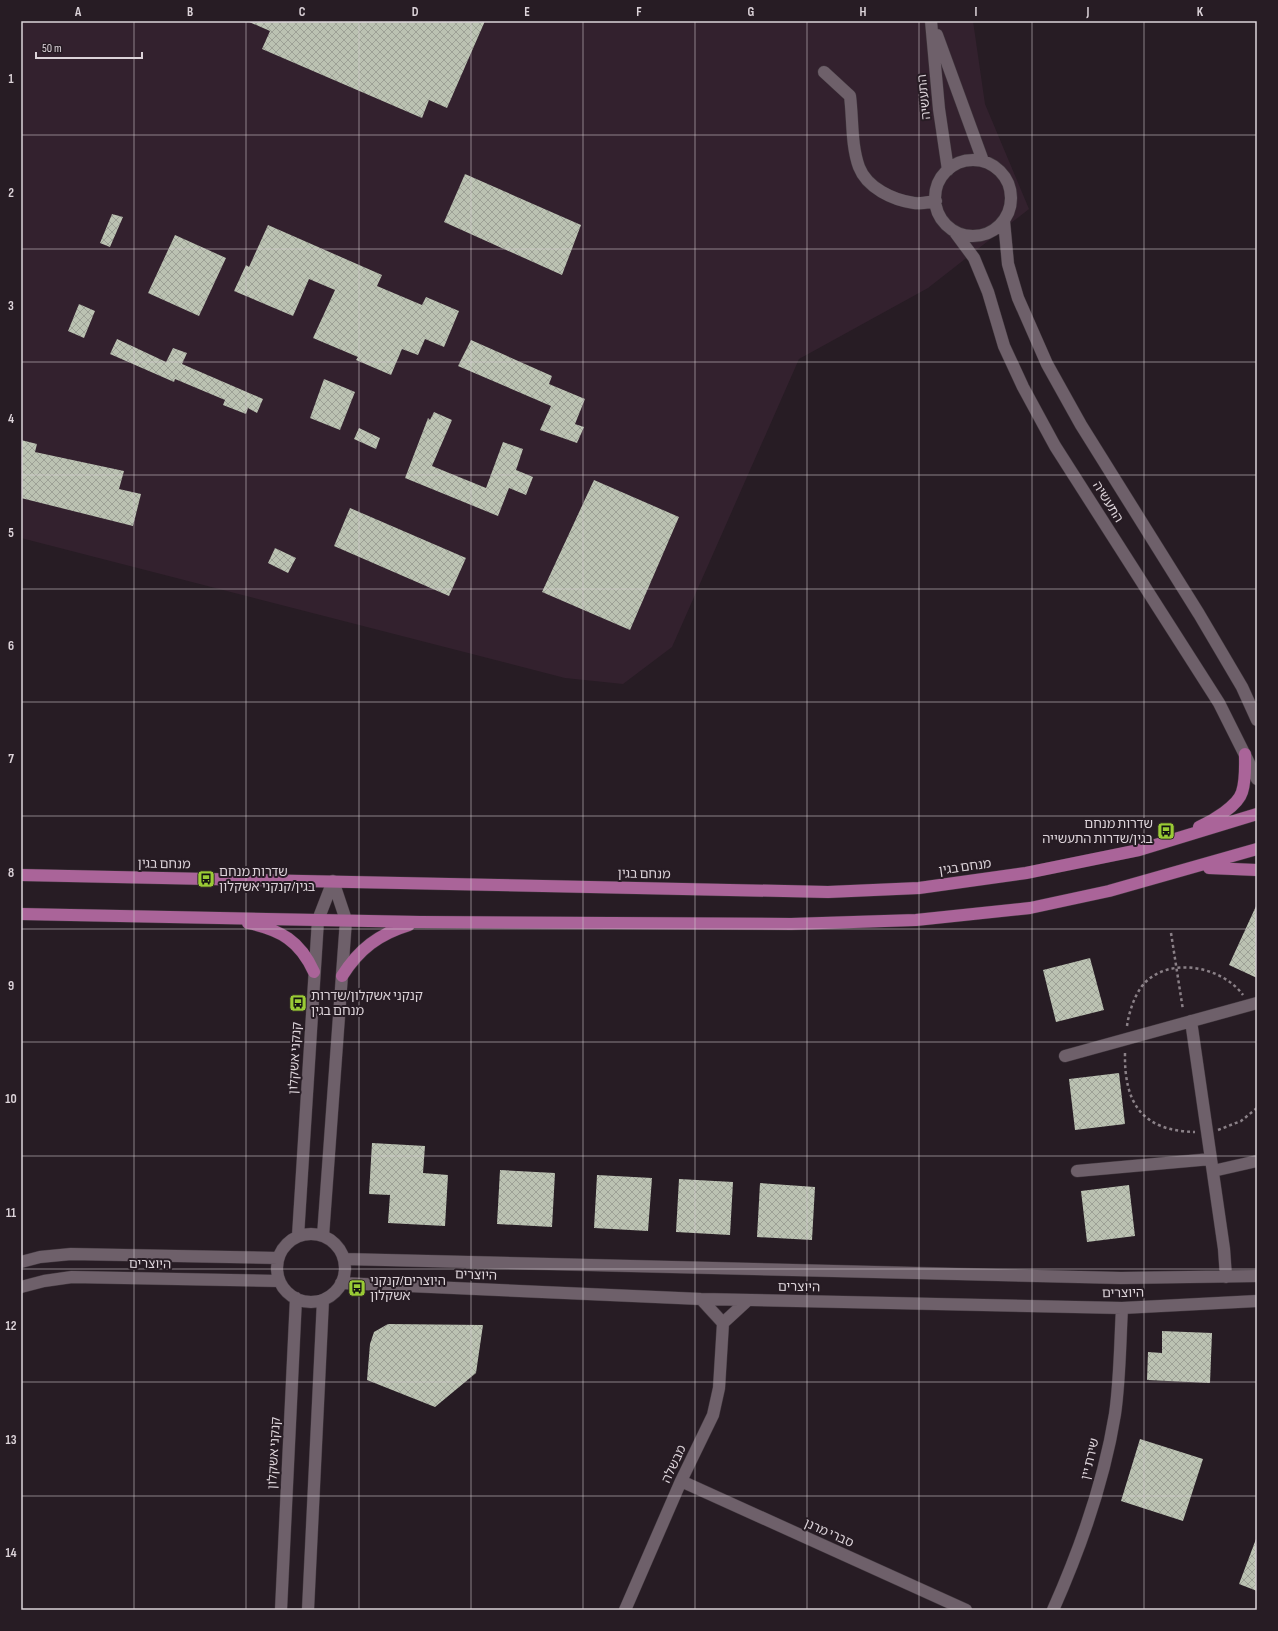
<svg xmlns="http://www.w3.org/2000/svg" width="1278" height="1631" viewBox="0 0 1278 1631" font-family="'Sofia Sans Condensed','Noto Sans Hebrew',sans-serif">
	<defs>
		<pattern id="building-cross-hatch" width="8" height="8" patternUnits="userSpaceOnUse"><rect width="8" height="8" fill="#bbc2b2"/><path d="M0 0l8 8M0 8l8-8" fill="none" stroke="#9da196"/></pattern>
	</defs>
	<rect width="100%" height="100%" fill="#271c24"/>
	<path fill="#33212e" d="M21,21h952l12,83 44,105 -101,79 -129,71 -127,288 -49,37 -58,-6 -544,-140z"/>
	<path fill="url(#building-cross-hatch)" d="M247,21h238l-38,87 -18,-8 -7,18 -160,-69 8,-18z
		M465,174l116,51 -19,50 -118,-53z
		M112,214l11,3 -13,30 -10,-4z
		M268,225l114,50 -5,11 45,19 4,-8 33,14 -15,36 -19,-8 -7,16 -16,-6 -11,26 -35,-15 2,-3 -45,-19 22,-48 -26,-11 -16,37 -59,-25 12,-26 3,2z
		M175,235l51,23 -27,58 -51,-23z
		M79,304l16,7 -11,27 -16,-7z
		M117,339l49,23 7,-14 14,5 -5,11 81,35 -6,14 -9,-5 -2,6 -23,-9 2,-5 -50,-21 -1,3 -64,-28z
		M471,340l81,36 -3,8 36,15 -10,25 9,3 -7,16 -37,-13 11,-24 -93,-40z
		M324,379l31,13 -15,38 -30,-12z
		M434,412l18,8 -20,46 54,22 17,-46 20,7 -7,21 17,7 -7,18 -17,-7 -11,28 -93,-38 23,-60 2,2z
		M359,428l21,10 -4,11 -22,-10z
		M21,440l16,4 -2,8 89,19 -5,18 22,5 -8,32 -112,-28z
		M594,480l85,37 -49,113 -88,-38z
		M350,508l116,50 -17,38 -115,-50z
		M275,548l21,10 -8,15 -20,-10z
		M1257,904v74l-28,-13z
		M1090,958l14,52 -48,12 -13,-52z
		M1119,1073l6,51 -50,6 -6,-51z
		M372,1143l53,3 -2,27 25,2 -3,51 -57,-3 2,-28 -21,-1z
		M500,1170l55,3 -3,54 -55,-3z
		M597,1175l55,3 -4,53 -54,-3z
		M679,1179l54,3 -3,53 -54,-3z
		M760,1183l55,4 -3,53 -55,-3z
		M1129,1185l6,51 -48,6 -6,-51z
		M388,1324l95,1 -7,48 -41,34 -68,-27 3,-36 4,-12z
		M1162,1331l50,2 -2,50 -63,-3 1,-28 14,1z
		M1140,1439l63,20 -20,62 -62,-20z
		M1256,1539h1v52l-18,-7z"/>
	<g fill="none" stroke-linecap="round" stroke-linejoin="round">
		<defs>
			<path id="minor" d="M931,21l8,88 9,61
				M937,35l46,126
				M824,72l26,24c3,23 1,49 9,71 8,21 34,33 55,36 7,1 15,-1 22,-2
				M935 198a38 38 0 1 1 76 0a38 38 0 1 1-76 0Z
				M1004,221l4,43 10,34 29,66 34,61 118,189 43,73 15,33
				M954,231l20,27 14,34 16,54 19,41 32,59 164,257 38,76
				M1191,1021l33,228 2,28
				M1065,1056l192,-53
				M1077,1171l134,-12
				M1213,1171l44,-10
				M277 1268a34 34 0 1 1 68 0a34 34 0 1 1-68 0Z
				M298,1236l20,-316 15,-39
				M323,1236l23,-316 -13,-39
				M344,1259l777,19 136,-2
				M21,1262l19,-5 31,-3 207,4
				M341,1283l360,16 421,9 135,-7
				M21,1287l23,-6 28,-4 207,4
				M701,1299l22,24 25,-23
				M681,1481l285,129
				M281,1610l15,-312
				M308,1610l15,-310
				M625,1610l56,-129 32,-66 6,-27 4,-65
				M1053,1610c28,-63 51,-128 62,-196 5,-35 5,-71 7,-106"/>
			<path id="major" d="M1199,827c13,-6 39,-21 43,-35 4,-12 3,-26 3,-38
				M1209,868l48,2
				M21,875l807,17 91,-4 107,-15 113,-23 118,-36
				M21,914l399,8 371,2 125,-4 114,-12 79,-17 148,-42
				M248,923c33,7 52,18 66,49
				M342,976c17,-27 37,-42 67,-51"/>
		</defs>
		<use href="#minor" stroke="#41373e" stroke-width="13"/>
		<use href="#major" stroke="#41373e" stroke-width="13"/>
		<path stroke="#8a8087" stroke-width="2.5" stroke-dasharray="3 3" stroke-linecap="butt" d="M1171,933l12,77
			M1127,1026c2,-14 7,-29 15,-40 25,-31 80,-20 101,9
			M1125,1053c-1,50 17,78 70,79
			M1218,1130l23,-9 16,-13"/>
		<use href="#minor" stroke="#6e606a" stroke-width="12"/>
		<use href="#major" stroke="#aa6499" stroke-width="12"/>
	</g>
	<path fill="none" stroke="#dcd3d9" stroke-width="1" stroke-opacity="0.55" d="M134,21v1589M246,21v1589M359,21v1589M471,21v1589M583,21v1589M695,21v1589M807,21v1589M919,21v1589M1032,21v1589M1144,21v1589M21,135h1236M21,249h1236M21,362h1236M21,475h1236M21,589h1236M21,702h1236M21,816h1236M21,929h1236M21,1042h1236M21,1156h1236M21,1269h1236M21,1382h1236M21,1496h1236"/>
	<defs>
		<symbol id="bus-square" viewBox="-11 -11 22 22"><rect x="-9" y="-9" width="18" height="18" rx="4" fill="#9acb35" stroke="#271c24"/><path d="M-5-6H5V4H4V6H2V4H-2V6H-4V4H-5ZM-3.5-4V0h7V-4ZM-3.5 1.2v1.5H-2V1.2ZM2 1.2v1.5H3.5V1.2Z" fill="#111"/></symbol>
	</defs>
	<g fill-rule="evenodd">
		<use href="#bus-square" x="1156" y="821" width="20" height="20"/>
		<use href="#bus-square" x="196" y="869" width="20" height="20"/>
		<use href="#bus-square" x="288" y="993" width="20" height="20"/>
		<use href="#bus-square" x="347" y="1278" width="20" height="20"/>
	</g>
	<g text-anchor="middle" dominant-baseline="central" stroke-width="4" stroke-linejoin="round" paint-order="stroke">
		<g font-size="13" fill="#dcd3d9" stroke="#271c24">
			<text transform="translate(924 97) rotate(-96)">התעשיה</text>
			<text transform="translate(1108 502) rotate(58)">התעשיה</text>
			<text transform="translate(164 864) rotate(1)">מנחם בגין</text>
			<text transform="translate(965 867) rotate(-8)">מנחם בגין</text>
			<text transform="translate(644 874) rotate(1)">מנחם בגין</text>
			<text transform="translate(295 1058) rotate(-87)">קנקני אשקלון</text>
			<text transform="translate(150 1264) rotate(1)">היוצרים</text>
			<text transform="translate(476 1275) rotate(2)">היוצרים</text>
			<text transform="translate(799 1287) rotate(1)">היוצרים</text>
			<text transform="translate(1123 1293) rotate(-1)">היוצרים</text>
			<text transform="translate(274 1453) rotate(-87)">קנקני אשקלון</text>
			<text transform="translate(1090 1459) rotate(-77)">שירת יין</text>
			<text transform="translate(674 1464) rotate(-65)">מבשלה</text>
			<text transform="translate(829 1533) rotate(24)">סברי מרנן</text>
		</g>
		<g font-size="13" fill="#dcd3d9" stroke="#271c24" text-anchor="start">
			<text x="1153" y="824" text-anchor="end">שדרות מנחם<tspan x="1153" dy="15">בגין/שדרות התעשייה</tspan></text>
			<text x="219" y="872">שדרות מנחם<tspan x="219" dy="15">בגין/קנקני אשקלון</tspan></text>
			<text x="311" y="996">קנקני אשקלון/שדרות<tspan x="311" dy="15">מנחם בגין</tspan></text>
			<text x="370" y="1281">היוצרים/קנקני<tspan x="370" dy="15">אשקלון</tspan></text>
		</g>
	</g>
	<rect width="1278" height="1631" fill="none" stroke="#271c24" stroke-width="44"/>
	<path d="M36 52v6h106v-6" fill="none" stroke="#dcd3d9" stroke-width="2"/>
	<text x="42" y="52" font-size="12" fill="#dcd3d9" stroke="#271c24" stroke-width="3" paint-order="stroke">50 m</text>
	<rect x="22" y="22" width="1234" height="1587" fill="none" stroke="#dcd3d9" stroke-width="1.5"/>
	<g font-size="13" text-anchor="middle" font-weight="bold" fill="#dcd3d9">
		<text x="78" y="16">A</text>
		<text x="190" y="16">B</text>
		<text x="302" y="16">C</text>
		<text x="415" y="16">D</text>
		<text x="527" y="16">E</text>
		<text x="639" y="16">F</text>
		<text x="751" y="16">G</text>
		<text x="863" y="16">H</text>
		<text x="976" y="16">I</text>
		<text x="1088" y="16">J</text>
		<text x="1200" y="16">K</text>
		<text x="11" y="83">1</text>
		<text x="11" y="197">2</text>
		<text x="11" y="310">3</text>
		<text x="11" y="423">4</text>
		<text x="11" y="537">5</text>
		<text x="11" y="650">6</text>
		<text x="11" y="763">7</text>
		<text x="11" y="877">8</text>
		<text x="11" y="990">9</text>
		<text x="11" y="1103">10</text>
		<text x="11" y="1217">11</text>
		<text x="11" y="1330">12</text>
		<text x="11" y="1444">13</text>
		<text x="11" y="1557">14</text>
	</g>
</svg>
